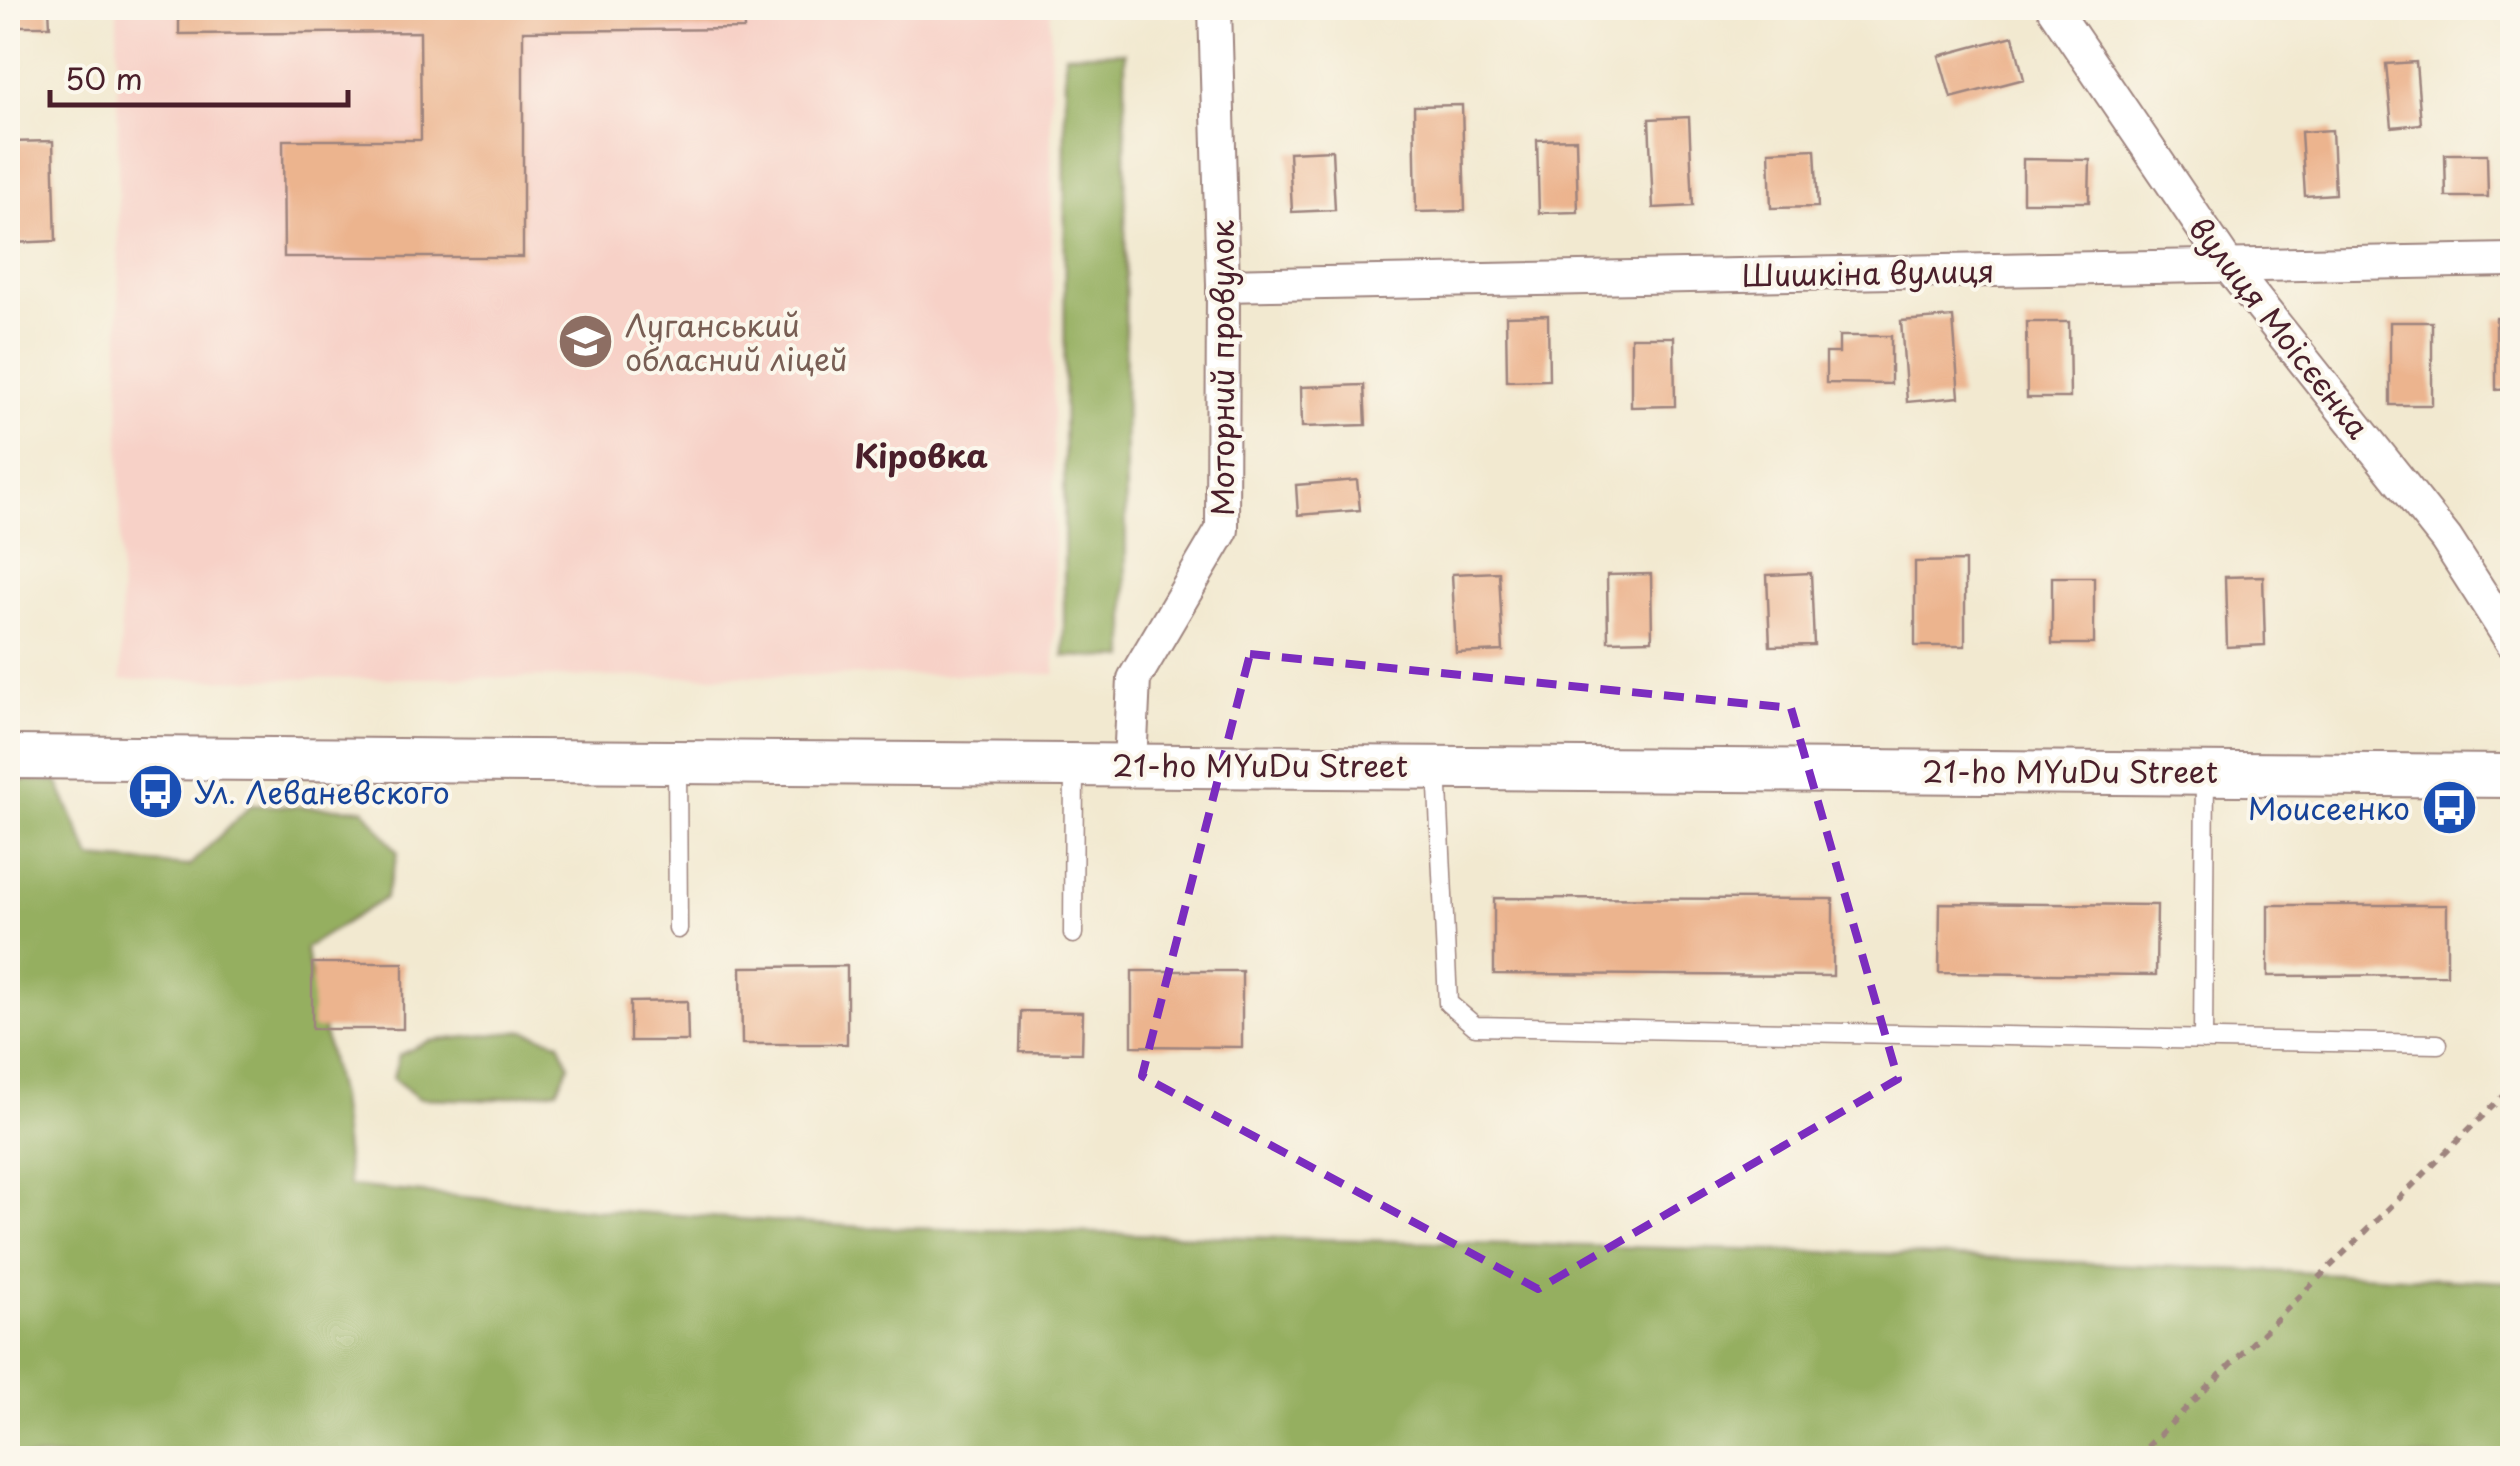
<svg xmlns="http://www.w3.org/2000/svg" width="2520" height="1466" viewBox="0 0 2520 1466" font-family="'Playpen Sans',sans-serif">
	<rect width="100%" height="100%" fill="#fbf7ec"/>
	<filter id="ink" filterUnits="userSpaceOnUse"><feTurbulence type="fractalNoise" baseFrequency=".01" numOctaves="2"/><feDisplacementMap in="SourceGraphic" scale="20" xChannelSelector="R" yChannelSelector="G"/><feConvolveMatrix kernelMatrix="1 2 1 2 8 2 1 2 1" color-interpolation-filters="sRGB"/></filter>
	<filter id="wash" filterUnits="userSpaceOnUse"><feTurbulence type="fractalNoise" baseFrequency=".0048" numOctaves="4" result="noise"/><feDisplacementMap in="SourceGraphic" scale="40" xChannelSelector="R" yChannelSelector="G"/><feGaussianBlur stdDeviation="2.25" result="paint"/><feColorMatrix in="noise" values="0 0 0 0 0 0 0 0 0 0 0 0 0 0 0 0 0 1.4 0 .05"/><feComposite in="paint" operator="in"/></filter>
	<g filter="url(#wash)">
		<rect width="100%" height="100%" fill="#f2e9d0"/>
		<path fill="#f7d1c7" d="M117,8h933l5,666 -934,6z"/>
		<path fill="#95af61" stroke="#706746" stroke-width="2.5" d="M1125,52l1,606 -62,-2 1,-602z
			M8,780l49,1 34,77 98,8 62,-61 113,4 34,44 -13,45 -80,50 34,150 10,88 252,24 261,17 1028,27 622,28v176h-2504z
			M525,1031l34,11 10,23 -12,25 -69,10 -70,-2 -25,-20 6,-23 30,-14z"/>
		<g id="blocks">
			<path fill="#ecb48e" d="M8,8h41l1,18h-42z
				M179,8h564l1,21 -221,2v226h-239l-1,-117h138l-1,-108 -241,2z
				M2013,36l11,43 -73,19 -12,-42z
				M2416,62l5,62 -29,3 -6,-63z
				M1462,105l3,106 -49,1 -2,-106z
				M1689,117l4,89 -40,2 -4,-89z
				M2332,130l3,64 -30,2 -4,-64z
				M1576,139l2,73 -39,1 -2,-73z
				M53,141l3,100 -45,2 -3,-101z
				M1815,149l3,58 -47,1 -2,-57z
				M1332,150l3,60 -43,2 -3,-60z
				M2445,154h42l1,43h-42z
				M2023,159l67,1 -1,42h-66z
				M1548,315l1,65 -42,1 -1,-65z
				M1953,317l6,80 -52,5 -6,-81z
				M2496,318h16v71l-16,1z
				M2026,322h43l1,76h-43z
				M2390,322h42v83h-42z
				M1839,336h52v48l-65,-1v-30h13z
				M1631,337h43l1,69 -44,1z
				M1364,385l2,40 -64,2 -1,-40z
				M1357,480l3,30 -62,5 -2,-30z
				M1965,561v85h-50v-84z
				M1499,572l4,79 -47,2 -4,-79z
				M1811,573l3,72 -44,1 -3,-71z
				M1651,574l1,66 -44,1 -1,-66z
				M2263,576l2,69 -38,2 -2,-70z
				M2052,577h42v67h-42z
				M2458,799l1,19 -25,2 -1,-20z
				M1494,898l339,1v77l-339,-2z
				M1940,903l217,2 -1,70 -217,-2z
				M2268,905h179v70l-179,1z
				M312,963h91v66h-91z
				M847,966v78h-105l-1,-77z
				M1132,971h110v76l-110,-1z
				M687,1001l1,40h-58v-39z
				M1021,1011l62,1 -1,41 -62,-1z"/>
		</g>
	</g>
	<g filter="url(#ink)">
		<use href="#blocks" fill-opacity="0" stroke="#9e847e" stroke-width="2.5"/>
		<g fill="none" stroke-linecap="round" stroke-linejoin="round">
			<defs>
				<path id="service" d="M677,762l1,167
					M1437,766l11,237 27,23 963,18
					M1073,934l1,-170
					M2203,1040l2,-269"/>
				<path id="minor" d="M2053,8l174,256 219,275 66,103
					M1223,285l1289,-25
					M1130,764l4,-85 88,-149 1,-245 -8,-277"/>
				<path id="tertiary" d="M8,757l2504,19"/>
			</defs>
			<use href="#service" stroke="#9e847e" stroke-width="21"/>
			<use href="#minor" stroke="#9e847e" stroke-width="36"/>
			<use href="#tertiary" stroke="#9e847e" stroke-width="46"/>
			<path stroke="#9e847e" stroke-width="6" stroke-dasharray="8 8" stroke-linecap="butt" d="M2136,1458l376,-371"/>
			<use href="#service" stroke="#fff" stroke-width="18"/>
			<use href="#minor" stroke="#fff" stroke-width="32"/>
			<use href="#tertiary" stroke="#fff" stroke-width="42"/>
		</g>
	</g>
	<path fill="none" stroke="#7b2cbf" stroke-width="8" stroke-dasharray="20 12" stroke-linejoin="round" d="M1250,654l541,54 107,371 -360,210 -396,-213z"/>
	<defs>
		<symbol id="school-disc" viewBox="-11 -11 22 22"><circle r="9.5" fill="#8d6e63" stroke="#fbf7ec"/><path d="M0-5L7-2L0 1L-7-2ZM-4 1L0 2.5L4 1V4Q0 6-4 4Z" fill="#fff"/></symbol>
		<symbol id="bus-disc" viewBox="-11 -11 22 22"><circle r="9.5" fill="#1a4fb4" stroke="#fbf7ec"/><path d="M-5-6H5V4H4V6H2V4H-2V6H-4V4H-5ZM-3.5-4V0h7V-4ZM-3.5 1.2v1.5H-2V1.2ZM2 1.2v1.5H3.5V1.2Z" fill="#fff"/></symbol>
	</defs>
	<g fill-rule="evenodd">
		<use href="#school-disc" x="554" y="310" width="63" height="63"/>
		<use href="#bus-disc" x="124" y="760" width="63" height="63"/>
		<use href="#bus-disc" x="2418" y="776" width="63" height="63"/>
	</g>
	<g text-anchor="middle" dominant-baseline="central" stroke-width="8" stroke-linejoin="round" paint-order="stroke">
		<g font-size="30" fill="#4a1f2b" stroke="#fbf7ec">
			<text transform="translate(1868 272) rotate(-1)">Шишкіна вулиця</text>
			<text transform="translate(2280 327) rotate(52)">вулиця Моісєєнка</text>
			<text transform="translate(1221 368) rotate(-90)">Моторний провулок</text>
			<text x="1260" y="764">21-ho MYuDu Street</text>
			<text x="2070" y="770">21-ho MYuDu Street</text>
		</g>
		<g font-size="30" fill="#785e54" stroke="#fbf7ec" text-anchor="start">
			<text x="625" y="324">Луганський<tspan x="625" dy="34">обласний ліцей</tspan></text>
		</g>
		<g font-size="30" fill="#164399" stroke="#fbf7ec" text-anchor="start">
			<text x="194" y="791">Ул. Леваневского</text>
			<text x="2410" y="807" text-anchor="end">Моисеенко</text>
		</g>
		<g font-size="32" font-weight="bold" fill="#4a1f2b" stroke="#fbf7ec">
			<text x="921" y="455">Кіровка</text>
		</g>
	</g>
	<rect width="2520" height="1466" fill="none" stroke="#fbf7ec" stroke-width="40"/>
	<path d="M50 90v15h298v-15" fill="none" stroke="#4a1f2b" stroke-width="5"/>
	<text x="65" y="90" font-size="30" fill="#4a1f2b" stroke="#fbf7ec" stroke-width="8" paint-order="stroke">50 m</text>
</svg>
